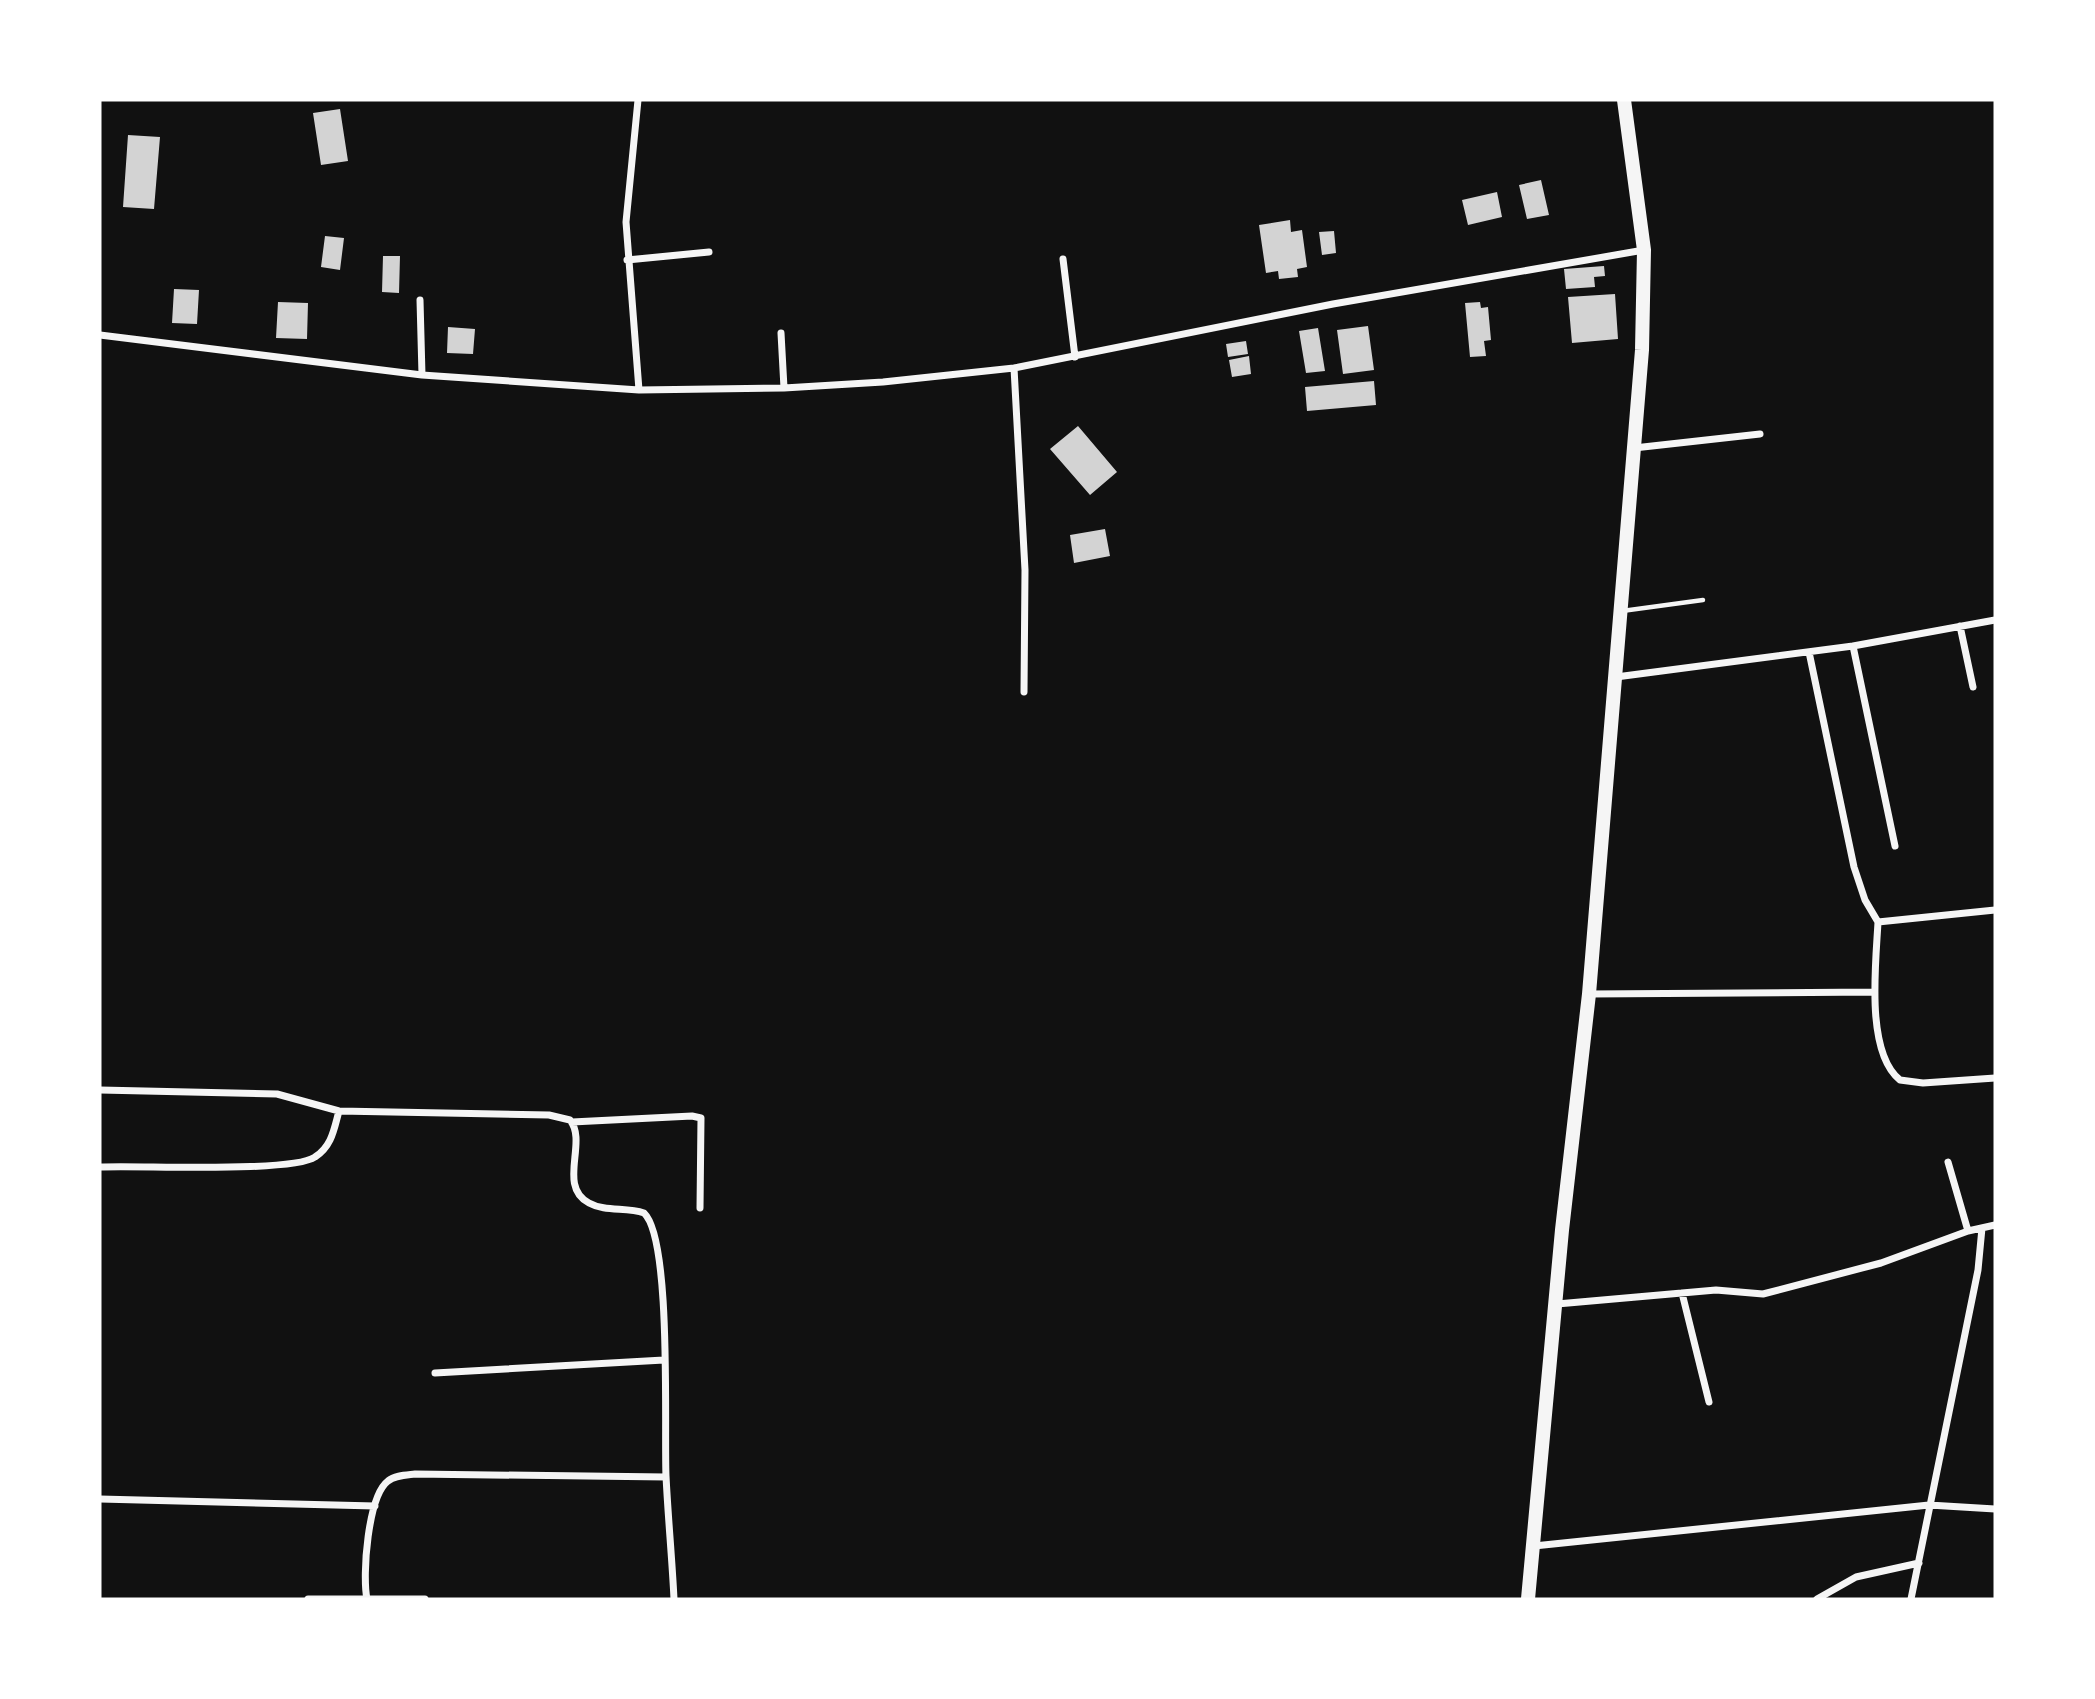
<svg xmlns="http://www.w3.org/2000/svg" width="2095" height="1699" viewBox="0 0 2095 1699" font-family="'Public Sans',sans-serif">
	<rect width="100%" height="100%" fill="#111"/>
	<path fill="#d3d3d3" d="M340,109l8,52 -27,4 -8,-52z
		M128,135l32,2 -6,72 -31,-2z
		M1541,180l8,35 -22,4 -8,-34z
		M1497,192l5,25 -34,8 -6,-25z
		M1290,220l1,12 11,-2 5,37 -10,2 1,8 -19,2 -1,-8 -12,2 -7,-48z
		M1334,231l2,22 -14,2 -3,-23z
		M325,236l19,2 -4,32 -19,-3z
		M383,256h17l-1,37 -17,-1z
		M1604,266l1,10 -11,1 1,10 -29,2 -2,-20z
		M174,289l25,1 -2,34 -25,-1z
		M1615,294l3,45 -46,4 -4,-46z
		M278,302l30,1 -1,36 -31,-1z
		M1480,302l1,6 7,-1 3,33 -7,1 2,15 -16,1 -5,-54z
		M1368,326l6,44 -31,4 -6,-44z
		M448,327l27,2 -2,25 -26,-1z
		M1318,328l7,43 -19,2 -7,-42z
		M1246,341l2,13 -20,3 -2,-13z
		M1249,356l2,18 -19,3 -3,-17z
		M1374,381l2,24 -69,6 -2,-24z
		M1078,426l39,46 -27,23 -40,-46z
		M1105,529l5,27 -36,7 -4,-28z"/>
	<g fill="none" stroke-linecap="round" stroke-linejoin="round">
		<path stroke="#f5f5f5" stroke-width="4.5" d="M1622,611l81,-11"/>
		<path stroke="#f5f5f5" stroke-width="7" d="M638,100l-12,122 13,168
			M1063,259l12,98
			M627,260l82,-8
			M420,300l2,75
			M781,333l3,55
			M100,335l322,40 217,15 145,-2 99,-6 131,-14 319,-64 311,-54
			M1014,368l11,202 -1,122
			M1634,448l126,-14
			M1960,626l13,61
			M1853,646l42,200
			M1809,652l45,215 11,33 13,22
			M1616,677l237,-31 142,-26
			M1995,910l-117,12c-2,40 -13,130 22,158l23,3 72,-5
			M1589,994l285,-2
			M100,1090l177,4 62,17 210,4 21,5c18,22 -13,66 19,83 16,9 37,4 55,10 28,26 20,217 22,263 2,41 6,82 8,123
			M572,1122l120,-6 9,2 -1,90
			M1948,1162l20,69
			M100,1167c38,-2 192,6 215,-10 17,-11 19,-28 24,-46
			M1682,1293l27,109
			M1557,1304l159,-14 47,4 118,-31 87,-32 27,-6
			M435,1373l229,-13
			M100,1499l275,7
			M1534,1546l395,-41 66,4
			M308,1599h117
			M367,1599c-5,-24 1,-103 21,-118 7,-6 18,-6 27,-7l251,3
			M1817,1599l39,-22 63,-14
			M1911,1599l67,-329 4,-42"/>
		<path stroke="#f5f5f5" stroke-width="14" d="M1528,1599l34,-369 27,-236 53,-644 2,-100 -20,-150"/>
	</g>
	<rect width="2095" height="1699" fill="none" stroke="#ffffff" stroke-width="203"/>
</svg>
